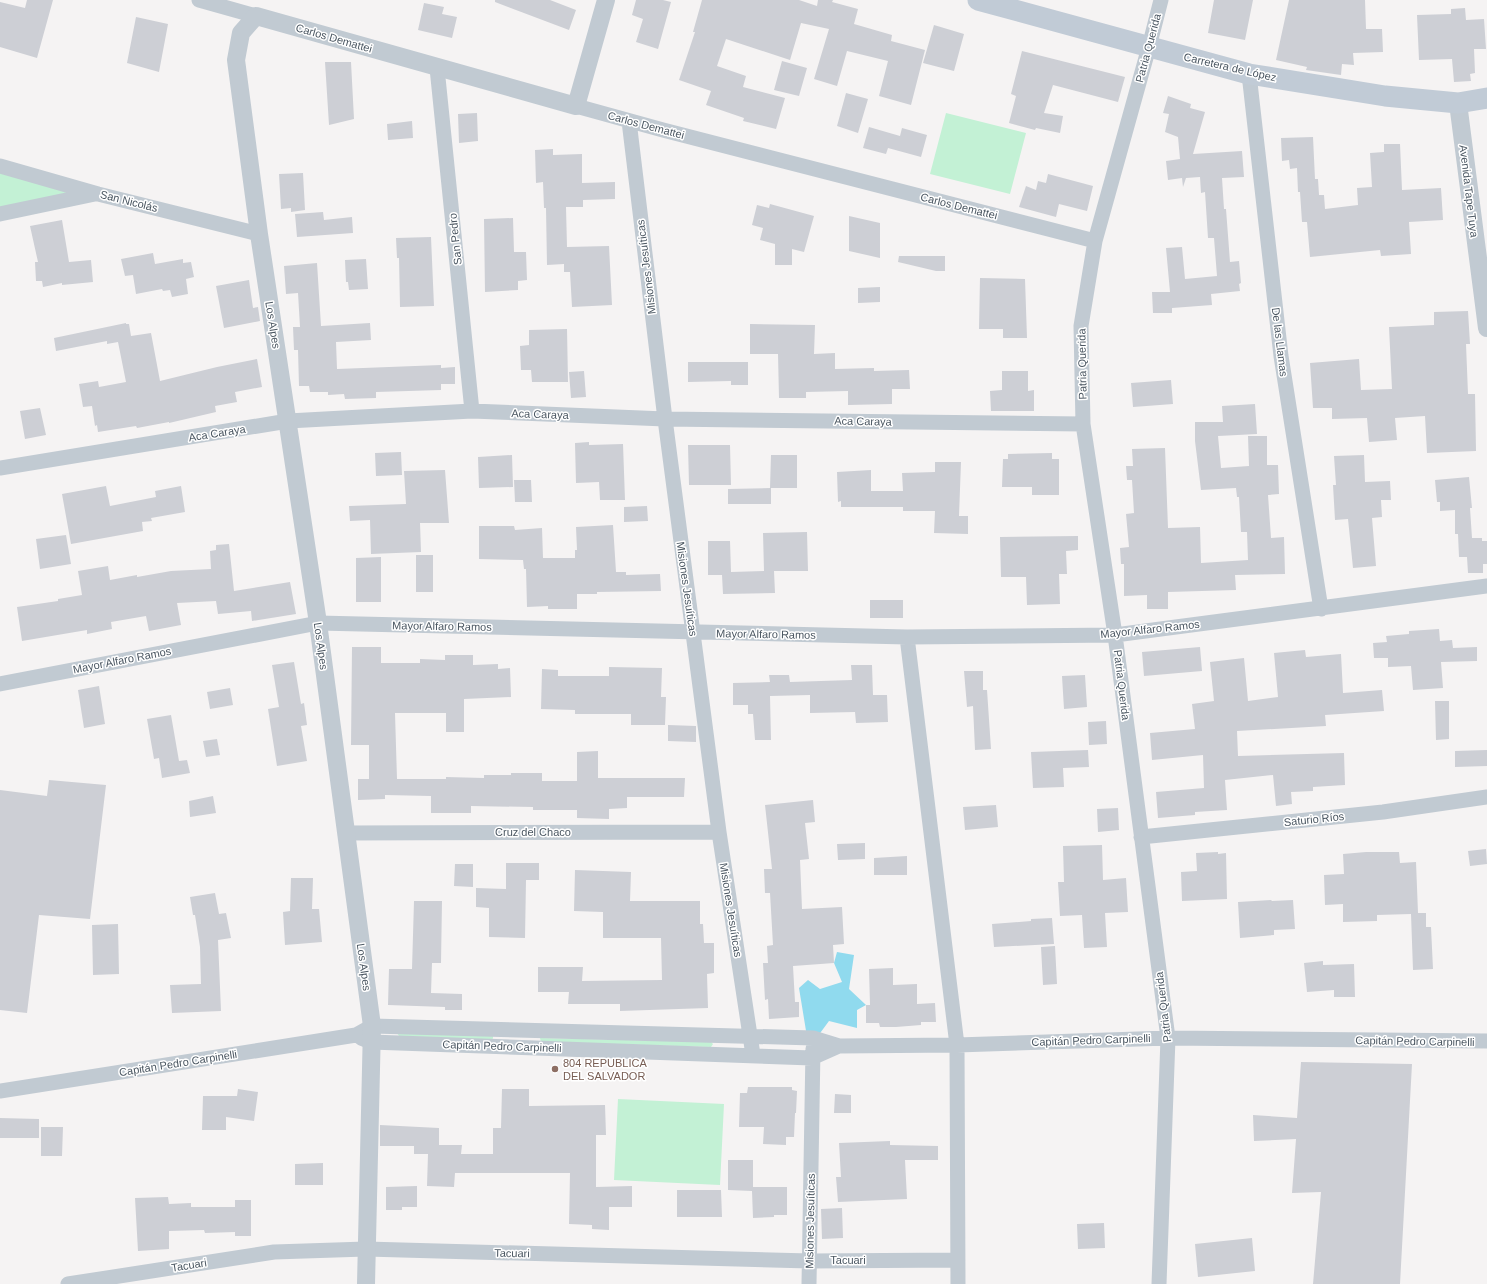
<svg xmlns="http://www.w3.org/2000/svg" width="1487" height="1284" viewBox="0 0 1487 1284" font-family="Helvetica,sans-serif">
	<rect width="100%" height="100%" fill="#f5f3f3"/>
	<path fill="#c3f1d5" d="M946,113l80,20 -16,61 -80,-20z
		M0,169l88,24 -88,18z
		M397,1033l96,3v2l-1,2 -93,-4z
		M540,1038l171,4 2,2 -2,3 -170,-5z
		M618,1099l106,5 -4,81 -106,-5z"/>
	<path fill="#90daee" d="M837,952l17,3 -5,34 17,16 -9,5v18l-28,-7 -17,23 -4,-1 -9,-55 9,-8 12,9 22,-7 -8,-19z"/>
	<path fill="#cdcfd5" d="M27,0h26l-16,58 -37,-11v-45l25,6z
		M495,0h55l26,10 -7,20 -74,-28z
		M636,0h27l8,2 -13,47 -22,-7 7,-23 -11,-4z
		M702,0h97l18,6 1,-6h15l-1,2 26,7 -4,15 38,11 -1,6 34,9 -14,55 -32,-9 9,-35 -41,-10 -10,35 -23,-7 15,-50 -28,-6 -11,37 -64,-21 -9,27 29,10 -3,11 42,11 -9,31 -33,-8 1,-3 -38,-13 5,-14 -32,-11 16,-48h-2z
		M1214,0h39l-8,40 -37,-7z
		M1289,0h76l1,29h16l1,23 -30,1 1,12 -12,-1 -1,11 -35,-5 1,-3 -31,-7z
		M424,3l20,4 -2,7 15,3 -5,21 -34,-8z
		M1465,8l1,12 18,-1 2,30h-12l1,24 -5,1 1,7 -17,1 -2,-23 -33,1 -2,-45 34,-1v-5z
		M136,17l32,7 -9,48 -32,-9z
		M934,25l30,9 -10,37 -31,-8z
		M1022,51l103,26 -7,25 -65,-17 -9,28 19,3 -3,17 -24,-5 -1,2 -26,-7 7,-27 -5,-2z
		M782,61l25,7 -8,28 -25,-6z
		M325,62h26l3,57 -25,6z
		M846,93l22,6 -10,34 -21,-7z
		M1168,96l23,8 -1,4 15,4 -12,42 49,-3 2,26 -22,1 2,31h2l4,53 9,-1 2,22 -2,1 1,7 -29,3 1,11 -40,3v5h-19l-1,-21h18l-4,-44 16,-1 3,32 32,-3 -3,-38h-6l-3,-46 -4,1 -1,-16 -14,1 -3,9 -1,-9 -14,2 -2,-19 14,-2 -2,-22 -13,-5 4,-18 -6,-1z
		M477,113l1,28 -19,2 -1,-29z
		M412,121l1,17 -25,2 -1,-16z
		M869,127l31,9 2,-8 25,7 -6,22 -33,-9 -2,6 -23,-6z
		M1313,137l2,42h3l1,16h5l1,14 33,-4 -1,-17 15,-1 -2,-34 14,-1v-8h16l2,46 39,-2 2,32 -34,2 2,32 -30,2 -1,-6 -70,7 -3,-35h-5l-2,-30h-2l-1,-24 -7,1 -1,-9 -7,1 -1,-23z
		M553,149v6l29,-1v29l33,-1v17l-32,1v7h-17l1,40 42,-1 3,59 -40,2 -2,-35h-6v-8l-17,1 -1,-57h-2l-1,-26 -7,1 -1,-33z
		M303,173l2,37 -14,2v-4l-10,1 -2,-35z
		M1048,174l45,12 -6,25 -28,-7 -3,13 -37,-10 7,-21 10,4 2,-9 8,2z
		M770,204l44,12 -10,36 -12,-3v16h-17v-21l-15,-4 3,-12 -11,-3 5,-20 12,3z
		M323,212l1,8 28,-3 1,16 -56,4 -2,-23z
		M849,216l31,7v35l-31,-7z
		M513,218l1,34h12l1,28 -9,1v9l-33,2 -1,-73z
		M62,220l7,42 22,-2 2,22 -31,3v-2l-19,4 -1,-6h-6l-1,-19h3l-8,-36z
		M431,237l3,69 -34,1 -1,-49h-2l-1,-20z
		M153,253l2,11 28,-5v4l8,-1 3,15 -8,2 2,15 -16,3 -2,-7 -7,1 -1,-2 -26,5 -3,-19 -8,1 -4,-17z
		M899,256h46v15h-9l-38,-9z
		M366,259l2,30 -19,1 -1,-8h-2l-1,-22z
		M317,263l4,63 49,-3 1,17 -35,2 1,27 104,-4v3l14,-1v17h-14v6l-65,2v6l-31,1 -1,-5 -16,1v-3h-18l-1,-6h-10l-1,-36h-4l-1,-23h7l-2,-34 -12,1 -2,-28z
		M980,278l45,1 2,59h-24v-9h-24z
		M249,280l4,28 5,-1 2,14 -36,7 -8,-42z
		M880,287v15l-22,1v-15z
		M1468,311l2,33h-4l2,50h7l1,57 -49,2 -2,-37 -30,2 2,22 -28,2 -2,-24 -35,1v-11h-19l-3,-45 49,-4 2,31 31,-1 -3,-62 45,-2v-13z
		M126,323v1h3l2,12 20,-3 9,48 57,-14 40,-8 5,28 -27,5 2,10 -22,4 1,6 -47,11v-1l-32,6 -1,-2 -38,6 -1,-7 -2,1 -3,-20 -9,1 -4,-23 19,-3 1,6 27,-5 -8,-40 -11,2v-3l-51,10 -2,-13z
		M750,324l65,1 -1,29 21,-1v16l39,-1v3l35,-1 1,19h-18v15l-44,1v-14l-42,1v6h-27l-1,-44h-28z
		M567,329l1,53h-36l-1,-12h-10l-1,-24 9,-1v-15z
		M688,362h60v23h-17v-4l-43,1z
		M584,371l2,26 -15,1 -2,-26z
		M1002,371h26v20l6,-1v21h-43l-1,-20 12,-1z
		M1171,380l2,24 -40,3 -2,-24z
		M1255,404l2,30 -39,2 3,32 28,-2 -1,-30h19v29h11l1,29 -11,1 3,43 13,-1 1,37 -50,1 1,15 -68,2v17h-21v-14l-23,1v-32h-3l-1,-16 9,-1 -3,-33 8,-1 -2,-33h-5l-1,-14h7l-1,-17 33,-1 3,80 32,-1 1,36 47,-3 -1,-28h-6l-2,-35h-2l-1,-9 -35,2 -6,-49v-19h28l-1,-16z
		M40,408l6,27 -21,4 -5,-28z
		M589,442v3l34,-1 2,56h-25l-1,-18 -23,1 -1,-40z
		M688,445h42l1,40h-42z
		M401,452l1,23 -26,1 -1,-23z
		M1052,453v6h7v36h-27v-8h-30l1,-28h5v-5z
		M512,455l1,32 -34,1 -1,-31z
		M771,455h26v33h-27z
		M1364,455l1,27 25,-1 1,19h-10l1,17 -10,1 4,48 -23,2 -5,-49 -13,1 -2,-35h3l-2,-29z
		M935,462h26l-2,54h9v18l-34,-1 1,-22h-32v-4h-62v-6l-3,1 -1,-30 34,-2v21h32l-1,-18 33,-1z
		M445,470l4,53h-29l1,29 -50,2 -1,-34 -20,1 -1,-15 57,-2 -2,-33z
		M1469,477l3,31h-2l2,30h10v3h5v23h-4v9h-15l-1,-16h-8l-1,-23h-3v-24l-15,1v-9h-3l-2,-22z
		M514,480h17l1,22h-17z
		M106,486l4,20 46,-9 -1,-6 26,-5 4,26 -34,6 1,3 -10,1 1,9 -72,13 -9,-50z
		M771,488v16h-43v-15z
		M647,506l1,15 -24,1v-15z
		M613,525l3,47h10v3l34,-1 1,17 -64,1v2h-20v15h-29v-3l-21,1 -1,-38h-2l-1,-9 -44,-1v-33h35l1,4 27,-2 1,30h32v-8h2l-1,-23z
		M807,532l1,39h-34l1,22 -52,1 -1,-19h-14v-34h22l1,31 33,-1 -1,-38z
		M66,535l5,29 -31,5 -4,-30z
		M1078,536v14l-12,1 1,23h-8l1,30 -33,1 -1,-28h-25l-1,-40z
		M229,544l5,47 56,-9 6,32 -44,7 -1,-10 -33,3 -2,-13 -39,2 4,22 -32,6 -3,-15 -35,6 1,7 -25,5v-4l-65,11 -5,-34 41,-6v-2l24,-4 -4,-24 30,-5 2,14 27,-5v2l34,-6 40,-2 -1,-18 6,-1v-5z
		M416,555h17v37h-17z
		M381,557v45h-25v-44z
		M870,600h33v18h-33z
		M1439,629l1,12 12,-1 1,8 24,-1v14l-36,1 2,26 -30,2 -2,-24 -23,1v-9h-14l-1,-15 14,-1 -1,-6 23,-2v-3z
		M352,647h29v16h39v-4l25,1v-5h28v10l25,-1v5l12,-1 1,29 -47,2v33h-18v-19h-51l2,66h49v-2l38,1v-3h27v-2h31v8h35v-29l21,-1v27h87l-1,19h-57v11l-18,1v10l-32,-1v-8h-44v-3l-62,-1v7h-40v-17l-46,-1v4l-27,1v-21h11v-34h-18z
		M1200,647l2,24 -58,5 -2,-24z
		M1305,650l1,7 35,-3 2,39 39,-3 2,21 -59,4 1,11 -89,5 1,25 106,-3 1,32 -32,2v4l-22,1 1,12 -16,2 -3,-31 -48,5 2,30 -32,2v3l-37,3 -2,-26 48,-4 -1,-33 -51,5 -2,-27 45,-4 -3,-25 22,-3 -4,-39 34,-4 4,43 30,-4 -4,-44z
		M294,662l7,42 3,-1 3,22 -6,1 6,35 -30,5 -9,-57 11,-2 -7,-42z
		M851,665h21l1,30h14l1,27 -32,1 -1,-11 -45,1v-18l-40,1 1,44h-16l-2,-26h-5v-9h-15v-22l37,-1 -1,-7h20l1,7 62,-2z
		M609,667l53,1 -1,29h5l-1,28h-34v-11h-56v-4l-34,-1 1,-40 16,1v6h51z
		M964,671h19v19h4l4,59 -16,1 -2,-44 -6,1z
		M1085,675l2,32 -23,2 -2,-33z
		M99,686l6,38 -21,4 -6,-38z
		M230,688l3,17 -23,4 -3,-17z
		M1435,701h14v38l-13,1z
		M171,715l8,46 8,-1 3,13 -28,5 -3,-20 -5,1 -7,-40z
		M1106,721l1,23 -18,1 -1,-23z
		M668,725l28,1v16l-28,-1z
		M217,739l3,16 -14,2 -3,-16z
		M1088,750l1,17 -26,1 1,19 -31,1 -2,-36z
		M1487,750v16l-32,1v-16z
		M49,780l57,5 -16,134 -51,-4 -12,98 -27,-3v-220l47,6z
		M213,796l3,17 -26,4 -1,-16z
		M813,800l2,22 -10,1 4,36 -9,1 2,49 40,-2 2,37 -11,1 1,18 -41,3 2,36h4v15l-30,2 -1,-20 -3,1 -2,-37h5l-1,-17 6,-1 -3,-52h-5l-1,-24h8l-7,-64z
		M996,805l2,22 -33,3 -2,-23z
		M1118,808l1,22 -21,2 -1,-23z
		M865,843v16l-27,1 -1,-16z
		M1102,845l1,35 23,-2 2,34 -23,1 2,34 -23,1 -2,-33 -22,1 -2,-34h6l-1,-36z
		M1486,849l1,15 -17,2 -2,-15z
		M1218,852v2l8,-1 1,46 -45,2 -1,-29 16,-1 -1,-18z
		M1366,852h33l1,11 16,-1 2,51h8v14h5l2,42 -20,1 -2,-56 -34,1v6l-34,1v-18l-18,1 -1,-30 20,-1 -1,-20z
		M907,856v19h-33v-17z
		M506,863h33v17h-13l-1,58 -36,-1v-29l-13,-1v-19l30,1z
		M455,864h18v23l-19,-1z
		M575,870l56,2 -1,29h70v23h3l1,19h10v30l-7,1 1,34 -88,3v-7h-52l1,-12h-31v-25h45l-1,14 80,-1 -1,-42h-58v-26l-29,-1z
		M291,878h22l-1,31h7l3,33 -37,3 -2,-33 7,-1z
		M215,893l4,21 7,-1 5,25 -13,2 3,71 -49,2 -2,-28 31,-1 -1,-37 -5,-32h-2l-3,-18z
		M1271,900l1,1 21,-1 2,29 -21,1v5l-34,3 -2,-36z
		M414,901h28l-1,62h-9l-1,30 31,1v16h-17v-3l-57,-2 1,-36h23z
		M1052,918l2,26 -60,3 -2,-23 39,-3v-2z
		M118,924l1,50 -26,1 -1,-50z
		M1055,946l2,38 -14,1 -2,-38z
		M1323,961v4l31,-1 1,33h-21v-7l-27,2 -3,-29z
		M893,968v17l24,-1v20l18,-1 1,19h-15v3l-25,2h-16l-1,-4h-13v-18h4l-1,-36z
		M1301,1062l111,2 -12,220h-87l8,-92 -29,1 4,-54 -42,2 -1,-26 44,3z
		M748,1087h44v3l5,1 -1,22h-1l-1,24h-8v8l-23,-1 1,-17h-25l1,-34h7z
		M238,1089l20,3 -4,29 -28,-4v13h-24l1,-34h34z
		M502,1089h27v17l76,-1 1,30h-10v52l36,-1v21h-23v23l-17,-1v-4l-23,-1 1,-51h-115l-1,14 -27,-1 1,-32h-14v-8h-34v-21l59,3v17h23l-1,9h32v-26h8z
		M835,1094l16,1v18h-17z
		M0,1118l39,1v19h-39z
		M41,1127h22l-1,29h-21z
		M890,1141v4l48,1v14h-33l2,39 -69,3 -2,-25h5l-2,-34z
		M728,1160h25v27h34v28h-13v2l-21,1 -1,-27 -24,-1z
		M323,1163v22h-28v-21z
		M417,1186v21h-15v3h-16v-23z
		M677,1190h44l1,27h-45z
		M168,1197l1,7 22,-1v4h44v-7h16v36h-16v-4l-30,1 -1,-3 -35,1v18l-31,2 -3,-53z
		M842,1208l1,30 -21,1 -1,-30z
		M1104,1223l1,25 -27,1 -1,-25z
		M1252,1238l3,33 -57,6 -3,-33z"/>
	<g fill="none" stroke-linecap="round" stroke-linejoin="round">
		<path stroke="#c1cad2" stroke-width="15" d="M199,0l57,16
			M437,68l35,343
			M1249,74l32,282 40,253
			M576,106l87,24 432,111
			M629,121l36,298 54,413 34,223
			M0,166l98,28 161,40
			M0,214l95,-20
			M0,468l288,-47 184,-10 193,8 418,5
			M907,637l50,408 1,239
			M0,684l318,-61 589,14 208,-2 372,-49
			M346,833l373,-1
			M1141,837l242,-25 104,-15
			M361,1038l10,4 441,16 27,-12
			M0,1091l356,-56 16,-9 441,12 26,8 118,-1 211,-7 319,3
			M68,1284l206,-32 92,-3 444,12 148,-1
			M809,1284l4,-235
			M1159,1284l9,-246 -53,-403 -32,-211 -2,-98 14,-85 54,-194 12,-47"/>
		<path stroke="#c1cad2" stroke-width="18" d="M1458,103l29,225
			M366,1284l6,-258 -54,-403 -59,-389 -23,-174 5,-27 15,-17 320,90 30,-106"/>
		<path stroke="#c1cbd6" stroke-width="21" d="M978,0l271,74 136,22 73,7 29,-5"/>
	</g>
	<circle fill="#8d6e63" stroke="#fff" stroke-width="1.5" cx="555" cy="1069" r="4"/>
	<g text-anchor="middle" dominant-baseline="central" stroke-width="3" stroke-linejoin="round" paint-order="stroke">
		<g font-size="11" fill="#4a5661" stroke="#fff">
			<text transform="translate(334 38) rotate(16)">Carlos Demattei</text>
			<text transform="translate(1148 48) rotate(-75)">Patria Querida</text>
			<text transform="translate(1230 67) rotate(13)">Carretera de López</text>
			<text transform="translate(646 125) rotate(15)">Carlos Demattei</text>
			<text transform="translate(1469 191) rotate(83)">Avenida Tape Tuya</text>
			<text transform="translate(129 201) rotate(14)">San Nicolás</text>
			<text transform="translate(959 206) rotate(14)">Carlos Demattei</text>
			<text transform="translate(455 239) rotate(-96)">San Pedro</text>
			<text transform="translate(646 267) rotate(-97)">Misiones Jesuíticas</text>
			<text transform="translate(273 325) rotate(81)">Los Alpes</text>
			<text transform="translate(1280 342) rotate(83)">De las Llamas</text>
			<text transform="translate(1082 364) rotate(-91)">Patria Querida</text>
			<text transform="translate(540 414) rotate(2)">Aca Caraya</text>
			<text transform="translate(863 421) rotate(1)">Aca Caraya</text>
			<text transform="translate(217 433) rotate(-9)">Aca Caraya</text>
			<text transform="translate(687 589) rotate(82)">Misiones Jesuíticas</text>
			<text transform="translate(442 626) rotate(1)">Mayor Alfaro Ramos</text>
			<text transform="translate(1150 629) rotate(-6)">Mayor Alfaro Ramos</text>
			<text transform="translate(766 634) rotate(1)">Mayor Alfaro Ramos</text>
			<text transform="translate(321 646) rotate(82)">Los Alpes</text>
			<text transform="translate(122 660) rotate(-11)">Mayor Alfaro Ramos</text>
			<text transform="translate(1122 685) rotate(83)">Patria Querida</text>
			<text transform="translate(1314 819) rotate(-6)">Saturio Ríos</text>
			<text x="533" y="832">Cruz del Chaco</text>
			<text transform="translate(731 910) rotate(81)">Misiones Jesuíticas</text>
			<text transform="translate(364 967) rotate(82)">Los Alpes</text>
			<text transform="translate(1163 1007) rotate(-97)">Patria Querida</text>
			<text transform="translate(1091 1040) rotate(-2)">Capitán Pedro Carpinelli</text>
			<text transform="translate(1415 1041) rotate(1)">Capitán Pedro Carpinelli</text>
			<text transform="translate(502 1046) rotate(2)">Capitán Pedro Carpinelli</text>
			<text transform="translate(178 1063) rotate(-9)">Capitán Pedro Carpinelli</text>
			<text transform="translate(810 1221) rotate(-89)">Misiones Jesuíticas</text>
			<text transform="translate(512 1253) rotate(1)">Tacuari</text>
			<text x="848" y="1260">Tacuari</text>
			<text transform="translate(189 1265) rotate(-9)">Tacuari</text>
		</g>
		<g font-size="11" fill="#785e54" stroke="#fff" text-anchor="start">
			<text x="563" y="1063">804 REPUBLICA<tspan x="563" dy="13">DEL SALVADOR</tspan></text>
		</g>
	</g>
</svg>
